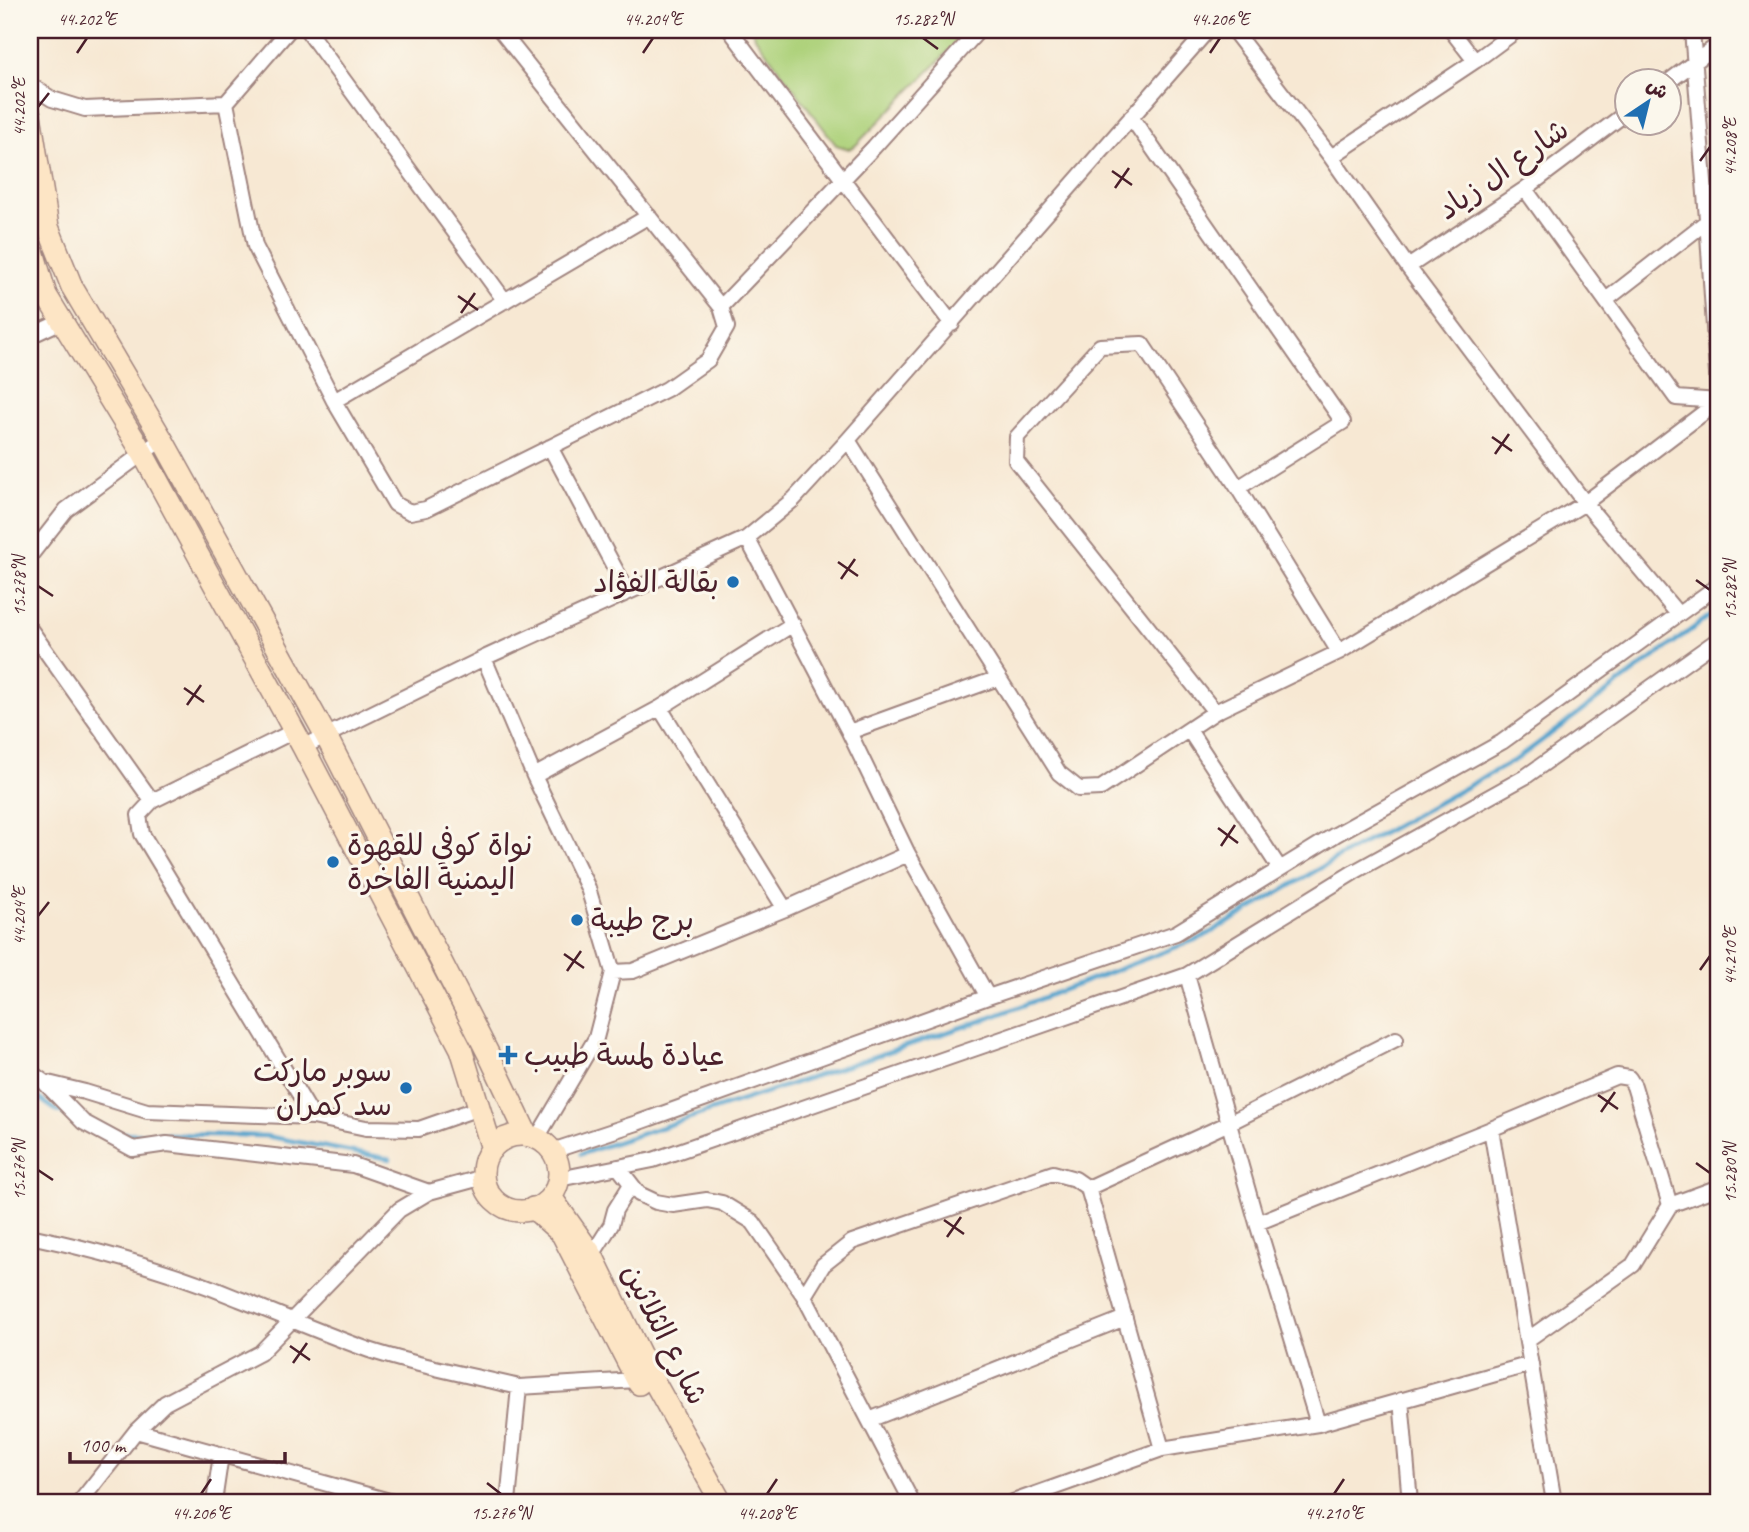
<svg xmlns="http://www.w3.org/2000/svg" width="1749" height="1532" viewBox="0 0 1749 1532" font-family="Caveat,'Playpen Sans Arabic',sans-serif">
	<rect width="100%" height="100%" fill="#fbf7ec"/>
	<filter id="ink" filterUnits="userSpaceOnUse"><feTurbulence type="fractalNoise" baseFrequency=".0143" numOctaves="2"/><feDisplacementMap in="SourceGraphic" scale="14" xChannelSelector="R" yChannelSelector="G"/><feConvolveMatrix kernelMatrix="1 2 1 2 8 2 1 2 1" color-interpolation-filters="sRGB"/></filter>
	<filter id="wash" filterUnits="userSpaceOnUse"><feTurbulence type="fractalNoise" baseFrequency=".00686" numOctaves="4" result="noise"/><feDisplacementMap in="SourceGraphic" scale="28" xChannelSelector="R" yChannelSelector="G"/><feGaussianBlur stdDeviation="1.57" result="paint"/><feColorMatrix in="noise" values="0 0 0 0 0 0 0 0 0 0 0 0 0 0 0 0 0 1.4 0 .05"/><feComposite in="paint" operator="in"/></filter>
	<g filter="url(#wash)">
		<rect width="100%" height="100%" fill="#f7e8d3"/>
		<path fill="#aed27b" stroke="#7c7853" stroke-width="2" d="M752,30h196l5,2 6,9 -104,105 -6,3 -13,-4 -81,-108z"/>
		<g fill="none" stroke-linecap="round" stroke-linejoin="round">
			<path stroke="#52a3cd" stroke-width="4.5" d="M30,1092l24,17 14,6
				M115,1133l151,3 124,23
				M581,1154l409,-136 213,-81 136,-80 178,-98 202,-150"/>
		</g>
	</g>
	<g filter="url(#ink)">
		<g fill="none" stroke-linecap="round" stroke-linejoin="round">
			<defs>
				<path id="street" d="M307,30l198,271
					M730,30l222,294
					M1233,30l98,127 77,110 177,236 93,111
					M1451,30l24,31
					M1692,30l15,189 12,186
					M1668,82l51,-38
					M30,85l22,14 33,10 141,-6 29,143 79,155 61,103 15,8 16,-3 241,-120 41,-29 19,-33 -6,-20 -221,-277
					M226,103l63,-73
					M1131,117l212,305 -105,66
					M1331,157l144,-96 42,-31
					M1525,189l151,209 43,3
					M1408,267l117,-78 101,-76
					M1606,300l113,-88
					M721,307l153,-160 105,-117
					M30,336l32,-15
					M334,401l315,-185
					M848,440l211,333 20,16 22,-1 114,-76 124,-60 246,-149 134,-102
					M550,447l77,144
					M747,538l102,194 59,122 80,143
					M30,556l36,-46 96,-71
					M30,629l122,172
					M484,658l50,118 54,112 25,84 -17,66 -59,100
					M660,708l125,201
					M1215,712l-199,-251 1,-24 83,-91 42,-2 96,144 101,164
					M1189,730l91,139
					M294,731l-142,70 -13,14 3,19 171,283
					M849,732l149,-54
					M303,747l181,-89 263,-120 47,-39 54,-59 360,-410
					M534,776l126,-68 133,-84
					M613,972l20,-1 152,-62 123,-55
					M1187,975l70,248 61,201
					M30,1072l14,10 39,40 50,27 34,-5 186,21 76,27
					M44,1082l41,10 62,19 166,6 53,11 53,1 60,-21
					M1491,1129l126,-53 12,2 5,8 36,119
					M552,1151l85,-28 351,-126 188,-64 159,-98 167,-93 217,-157
					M618,1167l21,27 17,8 17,3 34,-5 15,3 31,19 51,74 108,206
					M559,1179l94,-19 534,-185 167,-103 171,-95 194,-138
					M1088,1188l141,-65 167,-84
					M1257,1223l234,-94 63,373
					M30,1236c71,15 142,35 209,63 44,17 85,35 130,51 48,16 100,25 150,37
					M592,1255l19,-30 4,-15 15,-24
					M804,1296l19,-31 29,-23 201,-69 22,6 13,9 74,261
					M1527,1340l106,-75 37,-60 49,-18
					M1401,1400l9,102
					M869,1420l256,-102
					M136,1431l257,71
					M80,1502l56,-71 29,-28 95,-50 139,-143 30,-18 55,-15
					M214,1502l7,-47
					M508,1502l11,-115 118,-7
					M1013,1502l149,-53 156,-25 213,-60"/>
				<path id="secondary" d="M30,115l18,112 24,60 90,152 164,297 165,323 36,76
					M30,241l16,54 96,157 161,295 158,302 31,100
					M483 1173a38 38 0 1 1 76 0a38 38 0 1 1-76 0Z
					M551,1197l41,58 58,119 71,128
					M533,1208l29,26 77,150"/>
			</defs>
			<use href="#street" stroke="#a0847f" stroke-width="18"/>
			<use href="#secondary" stroke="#a0847f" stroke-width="24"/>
			<use href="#street" stroke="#fff" stroke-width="14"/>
			<use href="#secondary" stroke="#fde5c5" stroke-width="21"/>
		</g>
	</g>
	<path fill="none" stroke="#4a1f2b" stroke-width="2.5" d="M923,38l15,11M77,53l10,-15M643,53l10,-15M1210,53l10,-15M38,107l11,-14M1700,161l10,-14M1112,171l20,14M1115,188l14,-20M458,296l20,14M461,313l14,-20M1492,437l20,14M1495,454l14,-20M838,562l20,14M841,579l14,-20M1696,580l14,10M38,586l15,10M184,688l20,14M187,705l14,-20M1218,828l20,15M1221,846l14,-21M38,916l11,-14M564,954l20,14M1700,970l10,-14M567,971l14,-20M1598,1095l20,14M1601,1112l14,-20M1696,1163l14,10M38,1170l15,10M944,1220l20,14M947,1237l14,-20M290,1346l20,14M293,1363l14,-20M487,1483l14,11M201,1494l10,-15M767,1494l10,-15M1334,1494l10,-15"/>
	<g fill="#1f6fb2" stroke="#fbf7ec" stroke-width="2.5">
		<circle cx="733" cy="582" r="7"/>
		<circle cx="333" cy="862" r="7"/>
		<circle cx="577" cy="920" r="7"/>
		<path d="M504.5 1044.5h7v7h7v7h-7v7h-7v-7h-7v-7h7z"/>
		<circle cx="406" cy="1088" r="7"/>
	</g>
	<g text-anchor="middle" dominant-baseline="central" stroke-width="6" stroke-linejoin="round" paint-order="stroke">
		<g font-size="30" fill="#4a1f2b" stroke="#fbf7ec">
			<text transform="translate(1503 169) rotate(-35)">شارع ال زياد</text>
			<text transform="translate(665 1334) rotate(63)">شارع الثلاثين</text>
		</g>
		<g font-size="30" fill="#4a1f2b" stroke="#fbf7ec" text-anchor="start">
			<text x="719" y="582" text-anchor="end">بقالة الفؤاد</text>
			<text x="347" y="845">نواة كوفي للقهوة<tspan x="347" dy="34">اليمنية الفاخرة</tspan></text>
			<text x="591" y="920">برج طيبة</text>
			<text x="524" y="1055">عيادة لمسة طبيب</text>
			<text x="392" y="1071" text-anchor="end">سوبر ماركت<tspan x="392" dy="34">سد كمران</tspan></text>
		</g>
	</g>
	<rect width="1749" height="1532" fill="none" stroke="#fbf7ec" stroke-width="77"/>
	<g transform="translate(1648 102) rotate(35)"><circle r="33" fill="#fbf7ec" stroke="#b4a19f" stroke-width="2"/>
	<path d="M0-5L12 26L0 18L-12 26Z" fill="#1f6fb2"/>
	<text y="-10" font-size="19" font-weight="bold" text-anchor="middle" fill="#4a1f2b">ش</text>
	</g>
	<path d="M70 1452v10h215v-10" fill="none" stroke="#4a1f2b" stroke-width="3.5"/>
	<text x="80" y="1452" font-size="21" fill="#4a1f2b" stroke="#fbf7ec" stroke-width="5" paint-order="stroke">100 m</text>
	<rect x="38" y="38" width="1672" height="1456" fill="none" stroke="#4a1f2b" stroke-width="2.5"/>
	<g font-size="18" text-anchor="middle" fill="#4a1f2b">
		<text x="87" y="25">44.202°E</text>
		<text x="653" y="25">44.204°E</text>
		<text x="923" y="25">15.282°N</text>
		<text x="1220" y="25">44.206°E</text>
		<text transform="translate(19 107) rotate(-90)" y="6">44.202°E</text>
		<text transform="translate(1730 147) rotate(-90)" y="6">44.208°E</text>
		<text transform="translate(19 586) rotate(-90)" y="6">15.278°N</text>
		<text transform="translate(1730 590) rotate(-90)" y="6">15.282°N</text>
		<text transform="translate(19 916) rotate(-90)" y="6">44.204°E</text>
		<text transform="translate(1730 956) rotate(-90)" y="6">44.210°E</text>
		<text transform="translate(19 1170) rotate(-90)" y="6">15.276°N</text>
		<text transform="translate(1730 1173) rotate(-90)" y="6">15.280°N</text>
		<text x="201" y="1519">44.206°E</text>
		<text x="501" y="1519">15.276°N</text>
		<text x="767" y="1519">44.208°E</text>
		<text x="1334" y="1519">44.210°E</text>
	</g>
</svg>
